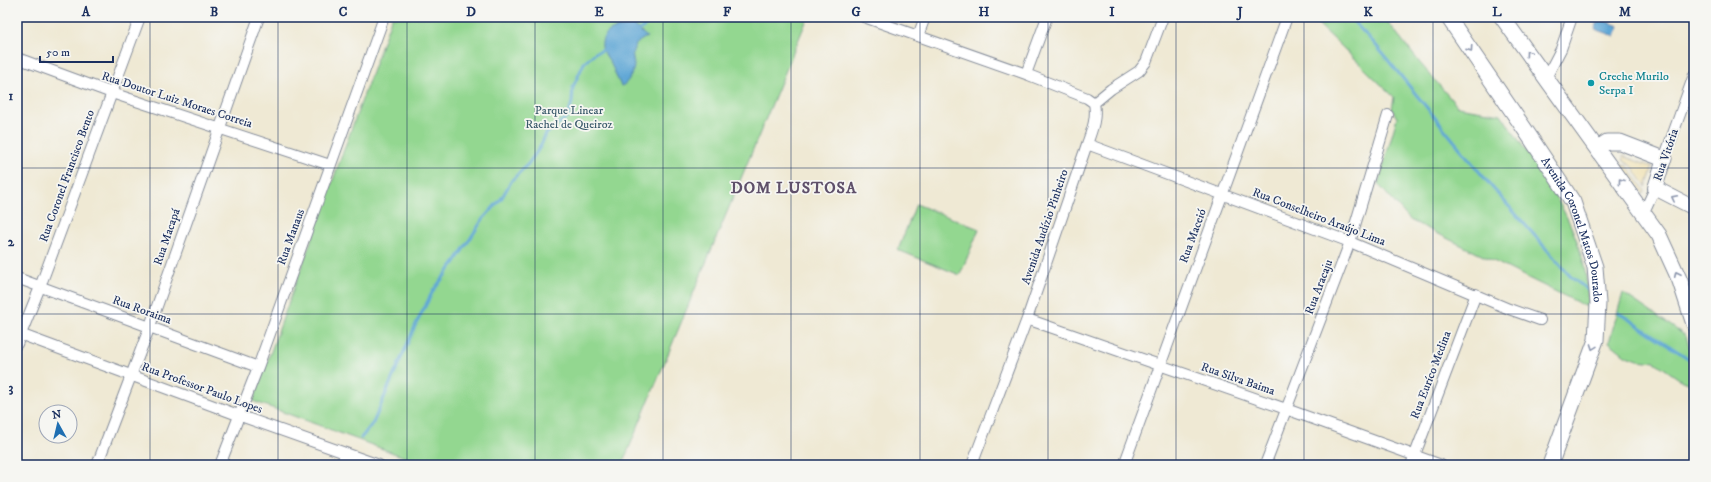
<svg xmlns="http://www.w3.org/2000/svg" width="1711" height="482" viewBox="0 0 1711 482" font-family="'IM FELL DW Pica',serif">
	<rect width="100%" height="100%" fill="#f6f6f2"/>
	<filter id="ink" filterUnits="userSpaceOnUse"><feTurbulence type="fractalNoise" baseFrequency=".025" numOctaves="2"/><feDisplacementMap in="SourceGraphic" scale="8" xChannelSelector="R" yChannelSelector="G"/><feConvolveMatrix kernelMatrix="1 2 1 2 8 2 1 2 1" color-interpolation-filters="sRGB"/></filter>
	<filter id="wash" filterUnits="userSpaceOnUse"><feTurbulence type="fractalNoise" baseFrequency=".012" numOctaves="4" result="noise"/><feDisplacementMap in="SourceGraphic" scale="16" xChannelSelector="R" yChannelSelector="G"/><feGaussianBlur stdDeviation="0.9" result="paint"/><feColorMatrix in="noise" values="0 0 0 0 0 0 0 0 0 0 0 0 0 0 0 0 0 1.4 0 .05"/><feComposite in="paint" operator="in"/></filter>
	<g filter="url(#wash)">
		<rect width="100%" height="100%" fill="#efe9d4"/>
		<path fill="#93d790" stroke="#578377" d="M392,17h416l-186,448h-196l-173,-64z
			M1311,17h73l36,46 38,44 43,7c38,58 91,119 86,193l-177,-87 -32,-36 19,-66 -5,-9 2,-12z
			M916,204l63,25 -19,46 -62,-25z
			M1623,293l63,43 8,25v24l-12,-4 -27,-19 -17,-2 -13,-5 -16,-13z"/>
		<path fill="#eeda9e" stroke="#84847e" d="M1623,156l29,11v3l-6,17 -14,-21 -8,-5z
			M1621,165l7,1 17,25 -2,3z"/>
		<path fill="#60a7d6" stroke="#3e6b9a" d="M1599,19l20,7 -4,10 -20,-7z
			M634,26l13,11c-9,4 -16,10 -14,22 0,2 1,4 1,6 0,7 -7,20 -13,21 -4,-7 -6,-14 -10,-22 -2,-5 -8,-11 -9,-17 -2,-18 19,-21 32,-21z"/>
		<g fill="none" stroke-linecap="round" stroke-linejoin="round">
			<path stroke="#60a7d6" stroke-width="3" d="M1349,17l25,26 117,143 80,91 21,16
				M637,32l9,-7 3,-8
				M1619,313l75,49
				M361,438l12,-15 43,-99 17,-33 22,-29 28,-43 18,-20 11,-19 17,-17 11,-16 6,-13 22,-18 4,-14 1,-15 11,-24 11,-10 11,-4"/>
		</g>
	</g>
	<g filter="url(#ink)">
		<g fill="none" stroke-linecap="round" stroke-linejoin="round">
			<defs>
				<path id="minor" d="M864,17l162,57 61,24 7,5
					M918,36l7,-19
					M17,58l95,35 218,72
					M1026,74l21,-57
					M1546,78l15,-29 11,-32
					M1094,103l17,-14 28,-18 7,-9 17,-45
					M1087,144l263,98 159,67 31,11
					M1664,159l30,-84
					M1644,212l11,-24
					M17,278l241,89
					M1027,319l259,90 155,56
					M17,333l221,82 141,50
					M17,344l23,-57 100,-270
					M97,465l53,-139 109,-309
					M220,465l38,-98 126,-350
					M341,465l5,-12
					M972,465l55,-146 60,-175c5,-14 10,-26 7,-41
					M1124,465l163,-448
					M1265,465l85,-223 38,-127
					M1411,465l65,-171"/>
				<path id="secondary" d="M1664,159l-9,29 39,20"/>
				<g id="primary">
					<path id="s1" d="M1448,17l82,120 43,65 22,65 3,36 -2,37 -46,125"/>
					<path d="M1502,17l157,218 21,46 14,43"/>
					<path d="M1598,148l9,-6h13l44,17"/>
				</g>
			</defs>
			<use href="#minor" stroke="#858c99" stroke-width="12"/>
			<use href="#secondary" stroke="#858c99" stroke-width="16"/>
			<use href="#primary" stroke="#858c99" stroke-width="17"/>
			<use href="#minor" stroke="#fff" stroke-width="10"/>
			<use href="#secondary" stroke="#fff" stroke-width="14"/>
			<use href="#primary" stroke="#fff" stroke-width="15"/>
		</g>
		<defs><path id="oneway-chevron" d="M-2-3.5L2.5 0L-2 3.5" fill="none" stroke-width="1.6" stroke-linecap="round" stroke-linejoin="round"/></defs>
		<g stroke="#8d97ae">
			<use href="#oneway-chevron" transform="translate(1470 49) rotate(55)"/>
			<use href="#oneway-chevron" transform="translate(1528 53) rotate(-126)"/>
			<use href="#oneway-chevron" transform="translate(1621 181) rotate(-126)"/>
			<use href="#oneway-chevron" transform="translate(1674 198) rotate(-153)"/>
			<use href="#oneway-chevron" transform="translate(1677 274) rotate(-115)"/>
			<use href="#oneway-chevron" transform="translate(1593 347) rotate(110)"/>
		</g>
	</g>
	<path fill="none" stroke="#1b2f5e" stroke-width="1" stroke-opacity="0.55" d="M150,17v448M278,17v448M407,17v448M535,17v448M663,17v448M791,17v448M920,17v448M1048,17v448M1176,17v448M1304,17v448M1433,17v448M1561,17v448M17,168h1677M17,314h1677"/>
	<circle fill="#0f9aa8" stroke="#f6f6f2" stroke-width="1.5" cx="1591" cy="83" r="4"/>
	<g text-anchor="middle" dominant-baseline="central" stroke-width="3.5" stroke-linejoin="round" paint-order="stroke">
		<g font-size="12" fill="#0d838f" stroke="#f6f6f2" text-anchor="start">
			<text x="1599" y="76">Creche Murilo<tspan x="1599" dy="14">Serpa I</tspan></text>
		</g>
		<g font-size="12" fill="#1b2f5e" stroke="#f6f6f2">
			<text transform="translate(177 100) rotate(18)">Rua Doutor Luiz Moraes Correia</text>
			<text transform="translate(1666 155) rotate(-71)">Rua Vitória</text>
			<text transform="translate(67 176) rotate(-70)">Rua Coronel Francisco Bento</text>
			<text transform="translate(1319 217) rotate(21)">Rua Conselheiro Araújo Lima</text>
			<text transform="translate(1045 227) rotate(-71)">Avenida Audízio Pinheiro</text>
			<text stroke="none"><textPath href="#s1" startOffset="249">Avenida Coronel Matos Dourado</textPath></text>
			<text transform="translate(1193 236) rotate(-70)">Rua Maceió</text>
			<text transform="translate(167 237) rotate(-71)">Rua Macapá</text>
			<text transform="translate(291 237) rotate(-70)">Rua Manaus</text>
			<text transform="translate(1319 287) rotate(-69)">Rua Aracaju</text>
			<text transform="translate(142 310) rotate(20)">Rua Roraima</text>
			<text transform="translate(1431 375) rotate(-69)">Rua Euríco Medina</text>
			<text transform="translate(1238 379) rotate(19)">Rua Silva Baima</text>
			<text transform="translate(202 388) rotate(20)">Rua Professor Paulo Lopes</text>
		</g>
		<g font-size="12" fill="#39596a" stroke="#f6f6f2">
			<text x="569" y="110">Parque Linear<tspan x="569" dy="14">Rachel de Queiroz</tspan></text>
		</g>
		<g font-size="16" font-weight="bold" letter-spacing="1" fill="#5f506a" stroke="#f6f6f2">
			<text x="794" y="188">DOM LUSTOSA</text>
		</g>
	</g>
	<rect width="1711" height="482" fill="none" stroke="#f6f6f2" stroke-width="44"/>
	<g transform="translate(58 424) rotate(352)"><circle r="19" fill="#f6f6f2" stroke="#9ea6b7"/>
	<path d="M0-3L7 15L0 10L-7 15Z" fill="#1f6fb2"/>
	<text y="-6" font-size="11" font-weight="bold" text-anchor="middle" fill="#1b2f5e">N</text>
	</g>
	<path d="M40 56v6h73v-6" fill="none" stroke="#1b2f5e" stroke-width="2"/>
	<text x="46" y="56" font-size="12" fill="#1b2f5e" stroke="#f6f6f2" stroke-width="3" paint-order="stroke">50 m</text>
	<rect x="22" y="22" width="1667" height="438" fill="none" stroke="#1b2f5e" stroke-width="1.5"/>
	<g font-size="13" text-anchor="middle" font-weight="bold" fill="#1b2f5e">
		<text x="86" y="16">A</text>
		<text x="214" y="16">B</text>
		<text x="343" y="16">C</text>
		<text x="471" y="16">D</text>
		<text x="599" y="16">E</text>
		<text x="727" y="16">F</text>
		<text x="856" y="16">G</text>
		<text x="984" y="16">H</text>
		<text x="1112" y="16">I</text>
		<text x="1240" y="16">J</text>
		<text x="1368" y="16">K</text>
		<text x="1497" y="16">L</text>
		<text x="1625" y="16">M</text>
		<text x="11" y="100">1</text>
		<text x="11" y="246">2</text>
		<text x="11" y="392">3</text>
	</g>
</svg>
